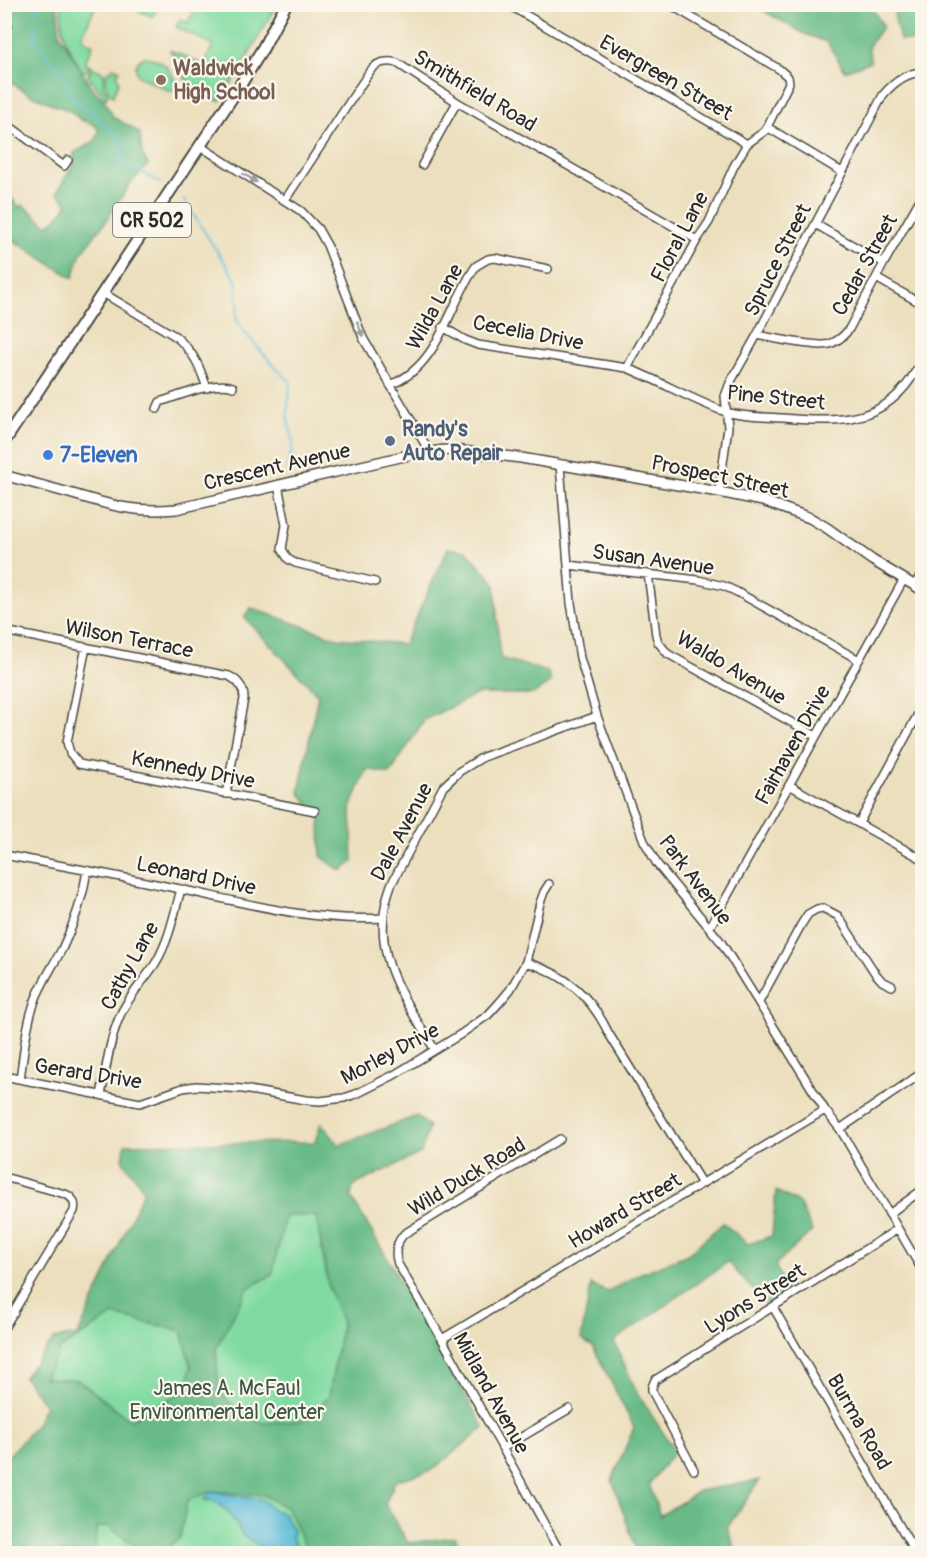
<svg xmlns="http://www.w3.org/2000/svg" width="927" height="1558" viewBox="0 0 927 1558" font-family="Pangolin,sans-serif">
	<rect width="100%" height="100%" fill="#fbf7ec"/>
	<filter id="ink" filterUnits="userSpaceOnUse"><feTurbulence type="fractalNoise" baseFrequency=".0167" numOctaves="2"/><feDisplacementMap in="SourceGraphic" scale="12" xChannelSelector="R" yChannelSelector="G"/><feConvolveMatrix kernelMatrix="1 2 1 2 8 2 1 2 1" color-interpolation-filters="sRGB"/></filter>
	<filter id="wash" filterUnits="userSpaceOnUse"><feTurbulence type="fractalNoise" baseFrequency=".008" numOctaves="4" result="noise"/><feDisplacementMap in="SourceGraphic" scale="24" xChannelSelector="R" yChannelSelector="G"/><feGaussianBlur stdDeviation="1.35" result="paint"/><feColorMatrix in="noise" values="0 0 0 0 0 0 0 0 0 0 0 0 0 0 0 0 0 1.4 0 .05"/><feComposite in="paint" operator="in"/></filter>
	<g filter="url(#wash)">
		<rect width="100%" height="100%" fill="#ecdfbe"/>
		<path fill="#81dba1" stroke="#568366" stroke-width="1.5" d="M61,5h35l-14,31 2,4 9,5 -7,15v3l3,4 -2,4h-5c-16,-27 -21,-35 -21,-66z
			M127,5h22l8,3 -4,9z
			M197,5h79l-24,44 -29,49 -4,3 -29,-15 -3,-4 -10,-23 -7,-8v-1l34,15 9,-20 -37,-18 4,-8 8,4z
			M146,57c19,3 25,12 31,29l-1,4 -6,1 -32,-15c-4,-9 -2,-17 8,-19z
			M90,66l14,7 -1,13 5,9 -2,4 -18,-23v-2l3,-4z
			M113,67l7,3 -3,4 2,8 -6,14c-8,-6 -10,-17 -5,-26l3,2z
			M173,1167l171,55 24,331h-363l-1,-48 62,-125 -22,-1 16,-30 32,-20z"/>
		<path fill="#68bb87" stroke="#4a7359" stroke-width="1.5" fill-rule="evenodd" d="M19,5h38l3,30 31,52 13,13 10,18 17,9 9,7 2,20 6,11 -19,20 -7,12 -6,6 -7,14 -29,38 -7,23 -68,-43 -1,-48 8,12 7,8 3,-2c10,6 16,13 25,20l8,-5 13,-16 -11,-11 16,-29 1,-11 21,-12 4,-9 -4,-7 -14,-5 -12,-10 -15,-5 -26,-12 -23,-14v-50z
			M753,5h117l13,21 -15,21 3,14 -26,10 -18,-29 -22,-8z
			M897,5l17,1 8,-1v37l-22,-2 -6,-25z
			M448,548l19,3 28,32 5,75 48,14 3,10 -18,12h-56l-53,26 -34,54 -23,-5 -16,38 2,55 -12,9 -20,-15 -1,-37 -21,-27 19,-97 -74,-78 7,-9 86,30 67,6z
			M417,1116l12,11 -8,26 -68,33 -2,11 42,71 91,160 -52,42 -37,11 -10,23 23,39 47,-6 8,16h-155l-21,-45 -24,-13 -52,-4 -24,10 -7,37 -20,15h-15l-36,-27 -13,2 -1,25 -90,1v-94l30,-34 10,-21 -21,-28 30,-38 24,-4 66,-145 -21,-29 2,-17 190,-2 6,-19 18,22zM285,1216h31l13,73 13,33 -13,74 -23,24 -43,3 -24,-11 -20,-21 -3,-42 32,-61 24,-13zM113,1315l69,16 9,36 -4,24 -25,11 -32,18 -52,-40 -34,-2 16,-29z
			M776,1191l23,12 13,28 -37,34 15,30 -20,14 -42,-47 -114,79 23,52 38,58 -26,33 11,32 39,-25 61,-11 -33,48 10,25 -100,-1 -25,-72 22,-53 -41,-80 -12,-8 10,-54 17,7 29,-17 51,-21 35,-31 25,21 24,-8z"/>
		<path fill="#58bad7" stroke="#427281" stroke-width="1.5" d="M211,1491l51,9 12,10 9,3 10,17 -1,8 7,15h-32l-10,-9 -13,-7 -16,-26 -5,-2 -4,-5 -6,-3 -9,-1z"/>
		<g fill="none" stroke-linecap="round" stroke-linejoin="round">
			<path stroke="#58bad7" stroke-width="2" d="M37,10l1,-6
				M35,24l-1,11 15,24 13,13 6,18 9,13 17,9 7,10 12,9 10,13 -3,13 3,6 38,20
				M183,199l53,81 2,25 -2,13 5,10 35,40 14,13c0,13 -3,26 -2,39 1,8 5,14 5,23 -1,14 -8,19 -3,33"/>
		</g>
	</g>
	<g filter="url(#ink)">
		<g fill="none" stroke-linecap="round" stroke-linejoin="round">
			<defs>
				<path id="street" d="M507,4l240,140
					M4,22l4,2
					M4,122l60,44 4,-6
					M767,127l75,45
					M200,146l101,65 17,18 9,16 36,93 66,113
					M422,165l35,-63
					M285,200l85,-129c7,-9 16,-11 27,-8l60,39 240,138
					M815,224l69,39
					M876,278l46,26
					M103,293l72,43c19,16 24,29 32,52
					M443,327l22,13 13,5 149,23c33,13 63,31 96,43 15,6 43,6 60,7 42,3 87,8 119,-28 9,-9 14,-20 20,-30
					M757,335c16,3 60,13 73,9 8,-3 14,-8 19,-15l35,-66 38,-67
					M627,368l70,-128 12,-18 25,-56 13,-22 18,-13 24,-48 -1,-6 -9,-8 -110,-65
					M390,385c50,-19 58,-79 86,-119l12,-7 7,-1 53,11
					M157,409l3,-7c19,-6 56,-22 73,-15
					M560,465l11,138 9,55 17,58 47,125 13,23 64,78 104,168 15,19 82,141
					M278,485l8,40 -4,24 6,10 7,4 80,19
					M719,492l9,-65 -3,-31 5,-13 27,-48 126,-240c11,-13 23,-22 39,-23
					M568,565l130,15 26,6 13,6 122,68
					M648,574l8,61 2,7 10,12 148,82
					M915,585l7,-13
					M4,631l225,45c10,5 15,12 15,23l-18,95
					M86,647l-19,95 3,11 9,11 236,47
					M789,785l133,74
					M859,823l63,-116
					M4,855c60,11 120,22 180,35 65,14 131,32 198,28
					M710,927l194,-348
					M526,962c41,13 65,34 83,72l93,150
					M759,1002l42,-77 7,-11 9,-5 6,-1 15,8 37,57 7,8 10,5
					M435,1050c-33,-54 -68,-100 -44,-165l52,-98 17,-16 23,-14 114,-41
					M4,1076l136,27 43,-15 13,-2 47,3 63,11 14,1 24,-3 12,-4 38,-19 67,-41 27,-19 11,-12 11,-13 16,-28 14,-59 4,-11 5,-8
					M20,1079c4,-27 6,-55 16,-81 7,-17 17,-32 26,-49 12,-25 21,-51 25,-78
					M101,1095c5,-25 8,-53 18,-77 8,-20 24,-36 36,-54 14,-23 19,-49 26,-75
					M840,1129l82,-56
					M560,1139l-156,95c-8,9 -10,18 -6,30l44,75 119,215
					M4,1177l61,17c8,3 11,9 9,17l-70,117
					M889,1214l33,-24
					M773,1307l143,247
					M4,1309l10,4
					M442,1339l383,-229
					M503,1448l66,-39
					M694,1470l-42,-79v-4l3,-7 243,-151"/>
				<path id="secondary" d="M4,475c24,7 48,13 72,20 37,11 61,18 100,14l237,-55 33,-4 16,1 59,7 198,34 44,9 47,17 17,10 45,32 50,30"/>
				<path id="primary" d="M4,442l237,-358 22,-36 23,-44"/>
			</defs>
			<use href="#street" stroke="#484641" stroke-width="10"/>
			<use href="#secondary" stroke="#484641" stroke-width="12"/>
			<use href="#primary" stroke="#484641" stroke-width="14"/>
			<use href="#street" stroke="#fff" stroke-width="7"/>
			<use href="#secondary" stroke="#fff" stroke-width="9"/>
			<use href="#primary" stroke="#fff" stroke-width="10"/>
		</g>
		<defs><path id="oneway-solid" d="M-6-.8H1V-3.2L6.5 0L1 3.2V.8H-6Z" transform="scale(1.5)"/></defs>
		<g fill="#a0a0a0">
			<use href="#oneway-solid" transform="translate(250 178) rotate(32)"/>
			<use href="#oneway-solid" transform="translate(360 329) rotate(68)"/>
		</g>
	</g>
	<circle fill="#8d6e63" stroke="#fbf7ec" stroke-width="2" cx="161" cy="80" r="6"/>
	<circle fill="#5c6f8a" stroke="#fbf7ec" stroke-width="2" cx="390" cy="441" r="6"/>
	<circle fill="#3f7fe0" stroke="#fbf7ec" stroke-width="2" cx="48" cy="455" r="6"/>
	<g text-anchor="middle" dominant-baseline="central" stroke-width="4.5" stroke-linejoin="round" paint-order="stroke">
		<rect fill="#fbf7ec" stroke="#696865" stroke-width="1.5" x="113" y="203" width="78" height="34" rx="4.5"/>
		<g font-size="20" font-weight="bold" fill="#2b2b2b">
			<text x="152" y="220">CR 502</text>
		</g>
		<g font-size="21" font-weight="bold" fill="#785e54" stroke="#fbf7ec" text-anchor="start">
			<text x="173" y="68">Waldwick<tspan x="173" dy="24">High School</tspan></text>
		</g>
		<g font-size="21" fill="#2b2b2b" stroke="#fbf7ec">
			<text transform="translate(666 78) rotate(30)">Evergreen Street</text>
			<text transform="translate(475 91) rotate(31)">Smithfield Road</text>
			<text transform="translate(680 237) rotate(-62)">Floral Lane</text>
			<text transform="translate(778 260) rotate(-63)">Spruce Street</text>
			<text transform="translate(865 265) rotate(-61)">Cedar Street</text>
			<text transform="translate(435 307) rotate(-61)">Wilda Lane</text>
			<text transform="translate(528 333) rotate(11)">Cecelia Drive</text>
			<text transform="translate(776 398) rotate(6)">Pine Street</text>
			<text transform="translate(277 467) rotate(-13)">Crescent Avenue</text>
			<text transform="translate(720 477) rotate(12)">Prospect Street</text>
			<text transform="translate(653 560) rotate(8)">Susan Avenue</text>
			<text transform="translate(129 639) rotate(11)">Wilson Terrace</text>
			<text transform="translate(731 668) rotate(31)">Waldo Avenue</text>
			<text transform="translate(793 745) rotate(-61)">Fairhaven Drive</text>
			<text transform="translate(193 770) rotate(11)">Kennedy Drive</text>
			<text transform="translate(402 832) rotate(-62)">Dale Avenue</text>
			<text transform="translate(196 876) rotate(12)">Leonard Drive</text>
			<text transform="translate(695 880) rotate(53)">Park Avenue</text>
			<text transform="translate(130 966) rotate(-61)">Cathy Lane</text>
			<text transform="translate(390 1054) rotate(-28)">Morley Drive</text>
			<text transform="translate(88 1074) rotate(9)">Gerard Drive</text>
			<text transform="translate(467 1177) rotate(-31)">Wild Duck Road</text>
			<text transform="translate(625 1211) rotate(-31)">Howard Street</text>
			<text transform="translate(755 1299) rotate(-32)">Lyons Street</text>
			<text transform="translate(491 1393) rotate(61)">Midland Avenue</text>
			<text transform="translate(859 1422) rotate(60)">Burma Road</text>
		</g>
		<g font-size="21" font-weight="bold" fill="#4e5e75" stroke="#fbf7ec" text-anchor="start">
			<text x="402" y="429">Randy's<tspan x="402" dy="24">Auto Repair</tspan></text>
		</g>
		<g font-size="21" font-weight="bold" fill="#366cbe" stroke="#fbf7ec" text-anchor="start">
			<text x="60" y="455">7-Eleven</text>
		</g>
		<g font-size="21" fill="#405748" stroke="#fbf7ec">
			<text x="227" y="1388">James A. McFaul<tspan x="227" dy="24">Environmental Center</tspan></text>
		</g>
	</g>
	<rect width="927" height="1558" fill="none" stroke="#fbf7ec" stroke-width="24"/>
</svg>
